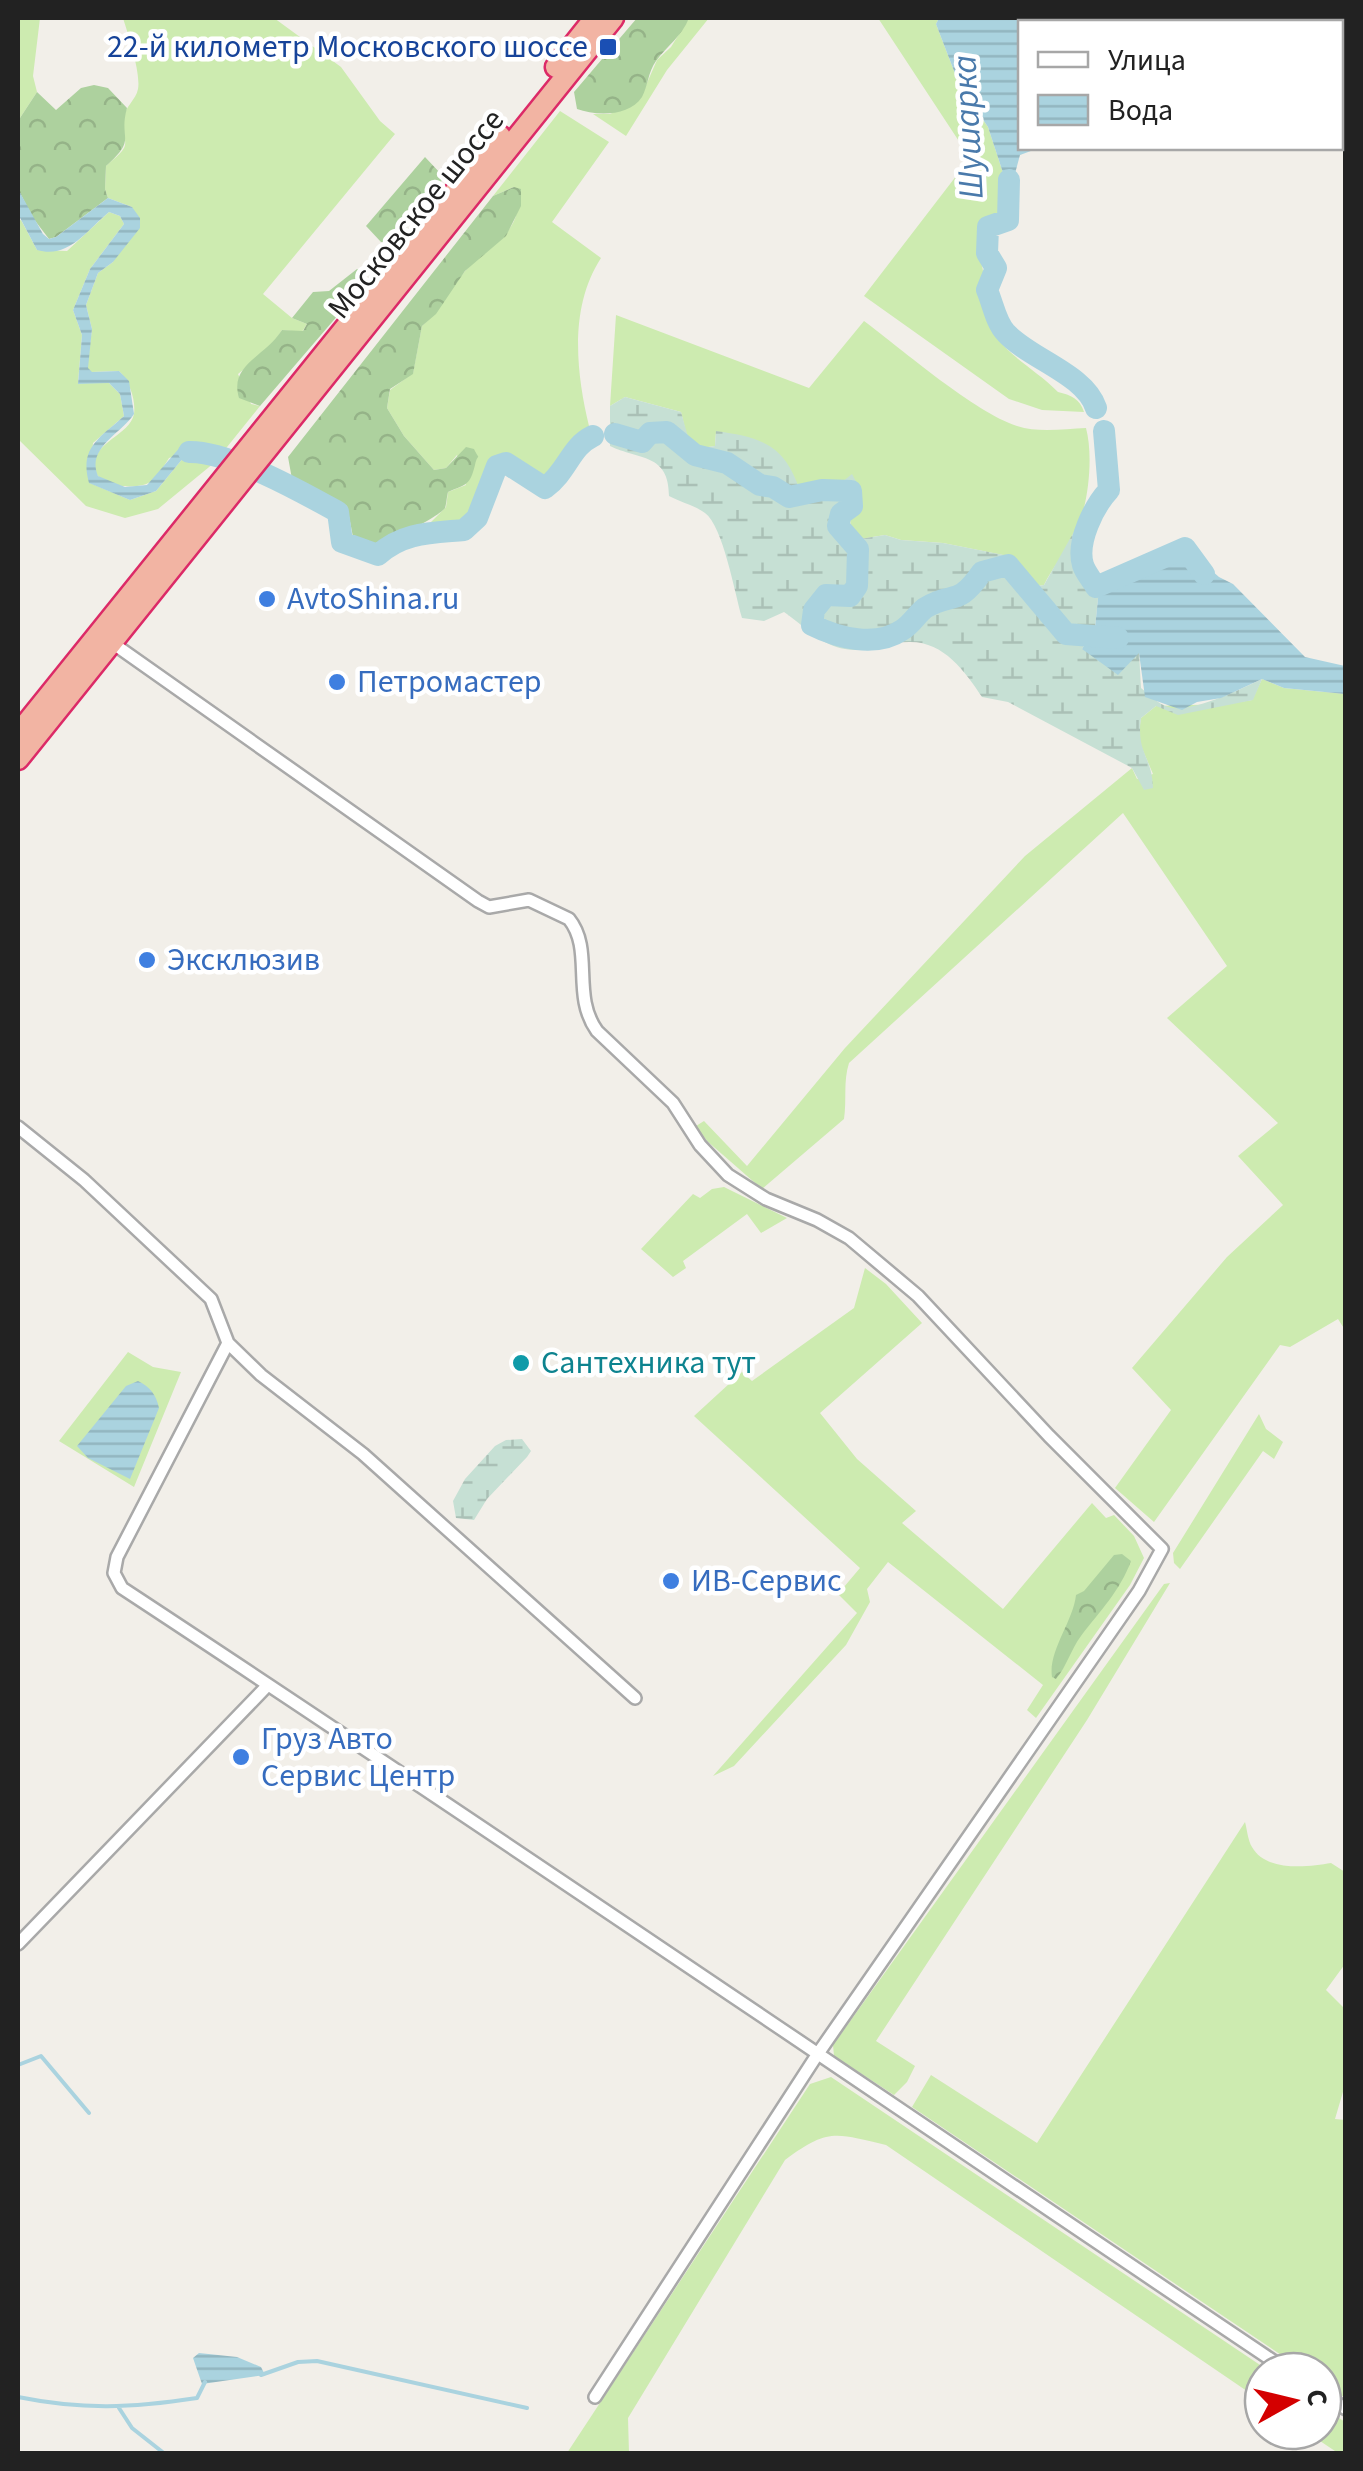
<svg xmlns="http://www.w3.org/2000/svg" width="1363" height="2471" viewBox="0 0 1363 2471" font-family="'Source Sans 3',sans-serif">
	<defs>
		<pattern id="forest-crowns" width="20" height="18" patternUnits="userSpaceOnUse" patternTransform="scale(2.5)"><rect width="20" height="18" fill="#add19e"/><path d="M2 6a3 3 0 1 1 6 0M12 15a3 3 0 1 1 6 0" fill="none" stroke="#95b388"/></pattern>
		<pattern id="wetland-marsh" width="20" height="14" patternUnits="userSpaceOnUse" patternTransform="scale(2.5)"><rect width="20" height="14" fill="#c6e0d4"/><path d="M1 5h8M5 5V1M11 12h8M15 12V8" fill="none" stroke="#aac0b6"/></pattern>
		<pattern id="water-rules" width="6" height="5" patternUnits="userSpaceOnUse" patternTransform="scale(2.5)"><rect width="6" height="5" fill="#aad3df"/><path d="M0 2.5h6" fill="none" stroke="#92b5bf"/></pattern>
	</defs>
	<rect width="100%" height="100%" fill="#f2efe9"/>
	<path fill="#cdebb0" d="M18,18h22l-7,58 4,16 -19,29z
		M123,18h151l67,49 39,54 15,13 -132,160 29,24 15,6 -5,8 -20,-2 -11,17 -33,27 13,30 9,2 -37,46 -15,-6 -39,12c-6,9 -10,19 -19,24 -12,8 -52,6 -55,-13 -4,-28 34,-32 39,-55 2,-15 -5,-33 -15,-43l-28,1 -4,-4 5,-39 -6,-24 12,-32 15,-11 19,-55 -24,-9 -3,-9 1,-23c29,-25 16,-17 18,-48 1,-12 12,-18 14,-29 3,-16 -10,-55 -15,-71z
		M689,18h20l-42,52 -41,66 -33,-22h17l30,-15 17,-39 14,-13z
		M878,18h61l-3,6 23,60 29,43 18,55 -4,35 -19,5c-9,16 -5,28 -1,44 4,14 -2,31 3,47 12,40 47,52 73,79 13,3 22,7 26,20l-42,-2 -33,-11 -145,-103 106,-138z
		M560,111l49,31 -57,80 49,36c-32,49 -25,114 -12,168l-17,14 -21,36c-22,-1 -34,-22 -55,-20l-10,14 -20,49 -12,5 -23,-2 15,-15 2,-15 18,-7 -9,-30 -11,13 -12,2 -30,-34 -17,-28 3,-18 23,-17 9,-47c19,-16 28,-38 44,-56 17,-19 47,-33 51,-59 1,-7 -2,-17 -3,-24l-21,9z
		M109,212l11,4 4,8 -34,45 -17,41 9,25 -4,48h31l11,11 4,22 -31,27 -3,40 40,17 26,-9 28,-34 21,-1 9,7 -56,46 -33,9 -39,-12 -68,-67v-218l3,-1 16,30 30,1z
		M616,315l193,73 55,-67c39,29 110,91 153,105 21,7 47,3 69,2 8,30 2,81 -12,109 -9,17 -22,31 -30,48l-6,1 -25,-29 -70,-14 -42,-3 -16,-5 -25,4 -9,-9 -4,-50 -49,5 -82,-53 -1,14 -13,2 -15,-11 -6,-25 -56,-15 -15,9z
		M1262,679l22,9 61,6v636l-7,-11 -48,28 -10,-2 -126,177 -39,-34 56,-78 -39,-42 95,-111 56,-52 -45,-49 40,-33 -111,-105 60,-52 -104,-153 -274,250c-6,19 -2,36 -5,56l-82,70 -55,-48 -11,-15 8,-5 43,45 98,-118 180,-192 107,-88 5,11 16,-5 -15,-35 3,-21 15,-12 70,-2 26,-4z
		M724,1187l63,31 -26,15 -14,-19 -64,47 3,7 -13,9 -32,-28 52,-55 7,4 12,-9z
		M865,1268l21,16 36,39 -102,90 37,46 59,52 -14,12 101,86 89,-106 14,15 8,-3 20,21 10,22 -14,27 -94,133 -9,-8 16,-25 -155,-123 -21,27 3,13 -24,43 -112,121 -21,10 144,-163 -19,-19 22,-26 -166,-152 48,-44 10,9 102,-73z
		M128,1352l25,15 28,5 -47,115 -75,-46z
		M1259,1414l7,15 17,13 -9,17 -11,-8 -83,118 -6,-6 -1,-10z
		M1170,1583l-83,137 -211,321 39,25 -8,16 -13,13 -60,-39 -1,-11 331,-461z
		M1245,1822c2,7 3,19 7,25 14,25 56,20 79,16l14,9v92l-19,26 20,20 -1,75 -10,34 11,1 -1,278 -22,-15v-12h-18l-393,-264 19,-32 106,68z
		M831,2077l438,294h-6v31l-377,-257c-51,-12 -58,-17 -101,15l-157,258 1,35h-62l243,-369z
		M1323,2407l22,15v31h-7l-33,-22h18z"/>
	<path fill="url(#forest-crowns)" d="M637,18h52c-7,18 -22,28 -33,43 -8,11 -8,25 -14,36 -13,20 -46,19 -65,12l-3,-17z
		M94,85l14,3 19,20c-9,32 11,30 -21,58l-1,23 3,9 -52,39 -7,2 -16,-21 -15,-29v-68l19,-29 19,18 25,-22z
		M425,157l17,18 -1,9 -23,13c-6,19 -10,45 -37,45l-15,-16z
		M514,187l7,2v17l-15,30 -41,35 -29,43 -14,12 -9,48 -23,15 -3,19 17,28 30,34 12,-2 20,-21 8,2c7,14 4,2 1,16 -5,20 -8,19 -27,27 -1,3 -2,14 -3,16 -5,8 -61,37 -71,39 -9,2 -15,-4 -21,-10l-6,-31 -55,-27 -4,-22 205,-261z
		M357,269l6,2 4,8 -4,7 -103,120 -21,-8c-10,-34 25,-40 43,-68l21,1 4,-7 -15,-6 21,-26 16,-1z
		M1122,1554l9,7c-11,30 -31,50 -50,75 -10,13 -14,30 -25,43l-4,-2c-4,-26 21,-55 24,-82l8,-4 30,-36z"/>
	<path fill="url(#wetland-marsh)" d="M625,397l56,15 7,25 14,11 13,-2 1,-15c41,6 66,11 82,54l44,-3 10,-8 7,13 2,15 -12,19 2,9 9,9 25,-4 16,5 42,3 71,14 24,29 6,-1 37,-66h17l-8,21 -9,5 6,8 -3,9 10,36 5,-9 -4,39 -13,21 57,3 2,36c9,7 17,16 27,19 22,7 73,-18 94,-28l-9,21 -75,15 -22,-9 -15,12c-5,36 11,37 12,70l-9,2 -12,-22 -124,-66 -26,-5c-17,-26 -39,-56 -73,-55 -22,0 -42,11 -64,7 -23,-3 -42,-24 -61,-37l-20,9 -22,-3c-7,-24 -19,-92 -37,-105 -9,-7 -25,-11 -36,-17 0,-43 -30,-36 -59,-50v-40z
		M522,1439l9,12 -4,6 -40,42 -13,21 -18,-2 -3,-17 12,-22 30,-33 11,-6z"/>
	<path fill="url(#water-rules)" d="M939,18h87l-5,4v126h18l-19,7 -7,26 -1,28 -8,1 2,-28 -18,-55 -29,-43 -23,-60z
		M18,189l25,45 6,5 7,-2 52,-39 24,9 8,11v10l-27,34 -15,11 -12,32 6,24 -4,39 4,4 27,-1 10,10 5,33c-13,20 -48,34 -36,62l27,11 22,-2 35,-40 26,1 15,6 -9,11 -9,-7 -21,1 -28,34 -26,9 -41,-17c-10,-36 11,-45 35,-67l-4,-22 -11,-11 -31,1 4,-49 -9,-25 17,-41 34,-45 -4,-8 -11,-4c-23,19 -40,47 -72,38l-19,-36z
		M1187,549l32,28 14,7 72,73 40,9v28l-61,-6 -22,-9 -41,19 -24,4 -15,8 -37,-13 -6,-44 -21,22 -36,-26 13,-21 4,-39z
		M138,1381c12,6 18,13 21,27l-29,71 -42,-21 -11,-12 49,-60z
		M199,2353l38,4 24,10 4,8 -63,9 -9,-26z"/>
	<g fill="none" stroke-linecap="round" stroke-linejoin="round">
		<path stroke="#aad3df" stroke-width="4" d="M18,2065l23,-9 48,57
			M261,2375l37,-13 19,-1 210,47
			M18,2397c64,13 114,11 179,1l8,-16
			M119,2408l13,20 33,26"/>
		<path stroke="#aad3df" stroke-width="22" d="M1009,180l-1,40 -20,7 -1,26 9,15 -9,22c6,14 9,33 19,43 24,26 79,41 90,75
			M1104,431l5,59c-15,16 -33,52 -26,75 2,7 9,15 13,22l89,-39 19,26
			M615,434l27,8 8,-9 17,-1 28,23 32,8 33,22 13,2 16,10 33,-7 29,1 1,15 -11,8 -3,12 20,23 -1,37 -7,10 -24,-1 -12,15 -2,15c26,13 64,23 90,5 9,-5 15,-16 23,-22 29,-18 31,1 57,-36l26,-7 58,69 52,4
			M189,452c40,-1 113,40 149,60l4,30 36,13c25,-23 54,-22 86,-25l13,-12 20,-52 9,-3 39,25c23,-17 25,-41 48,-52"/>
		<defs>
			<path id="minor" d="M111,642l367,259 11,6 40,-7 40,19c25,31 2,76 28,112l76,72 27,42 28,30 38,24 51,21 32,18 69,58 131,140 113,113 -23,42 -322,464 -222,342
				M18,1127l66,53 127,119 17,44 33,32 102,79 272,244
				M228,1343l-111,214 -3,16 8,15c391,257 777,522 1166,783
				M18,1944l250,-259
				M1323,2394l23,15"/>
			<path id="trunk" d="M556,67l39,-49
				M18,734l482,-598
				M18,759l595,-741"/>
		</defs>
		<use href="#minor" stroke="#a9a9a9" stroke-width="16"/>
		<use href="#trunk" stroke="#dc2a67" stroke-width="25"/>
		<use href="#minor" stroke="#fff" stroke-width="11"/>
		<use href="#trunk" stroke="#f2b4a3" stroke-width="20"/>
	</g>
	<rect fill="#1a4fb4" stroke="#fff" stroke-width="4" x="598" y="37" width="20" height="20" rx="5"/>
	<g fill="#3f7fe0" stroke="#fff" stroke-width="4">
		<circle cx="267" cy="599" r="10"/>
		<circle cx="337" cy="682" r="10"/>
		<circle cx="147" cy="960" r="10"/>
		<circle cx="671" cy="1581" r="10"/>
		<circle cx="241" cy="1757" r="10"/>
	</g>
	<circle fill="#0f9aa8" stroke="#fff" stroke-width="4" cx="521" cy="1363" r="10"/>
	<g text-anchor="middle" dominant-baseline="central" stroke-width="9" stroke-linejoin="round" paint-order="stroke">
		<g font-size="32" fill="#164399" stroke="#fff" text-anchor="end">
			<text x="588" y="47">22-й километр Московского шоссе</text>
		</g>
		<g font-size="32" fill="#222" stroke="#fff">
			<text transform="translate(416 214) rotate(-51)">Московское шоссе</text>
		</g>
		<g font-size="32" fill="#366cbe" stroke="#fff" text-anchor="start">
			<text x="287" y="599">AvtoShina.ru</text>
			<text x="357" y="682">Петромастер</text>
			<text x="167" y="960">Эксклюзив</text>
			<text x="691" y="1581">ИВ-Сервис</text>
			<text x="261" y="1739">Груз Авто<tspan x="261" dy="37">Сервис Центр</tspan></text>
		</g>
		<g font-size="32" fill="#0d838f" stroke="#fff" text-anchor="start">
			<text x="541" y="1363">Сантехника тут</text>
		</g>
		<g font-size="35" font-style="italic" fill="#4a7aab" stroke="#fff">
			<text transform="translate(968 127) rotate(-93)">Шушарка</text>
		</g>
	</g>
	<rect width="1363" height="2471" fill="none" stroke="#222222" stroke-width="40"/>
	<rect x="1018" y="20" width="325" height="130" fill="#ffffff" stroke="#a7a7a7" stroke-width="2.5"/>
	<rect x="1038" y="52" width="50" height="15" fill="#ffffff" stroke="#a7a7a7" stroke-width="2.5"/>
	<text x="1108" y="70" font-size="30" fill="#222222">Улица</text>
	<rect x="1038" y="95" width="50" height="30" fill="url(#water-rules)" stroke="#a7a7a7" stroke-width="2.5"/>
	<text x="1108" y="120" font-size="30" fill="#222222">Вода</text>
	<g transform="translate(1293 2401) rotate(82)"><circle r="48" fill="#ffffff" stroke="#a7a7a7" stroke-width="2.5"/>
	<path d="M0-8L18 38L0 25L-18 38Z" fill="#d40000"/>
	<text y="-15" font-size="28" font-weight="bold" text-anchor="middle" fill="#222222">С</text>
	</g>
</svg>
